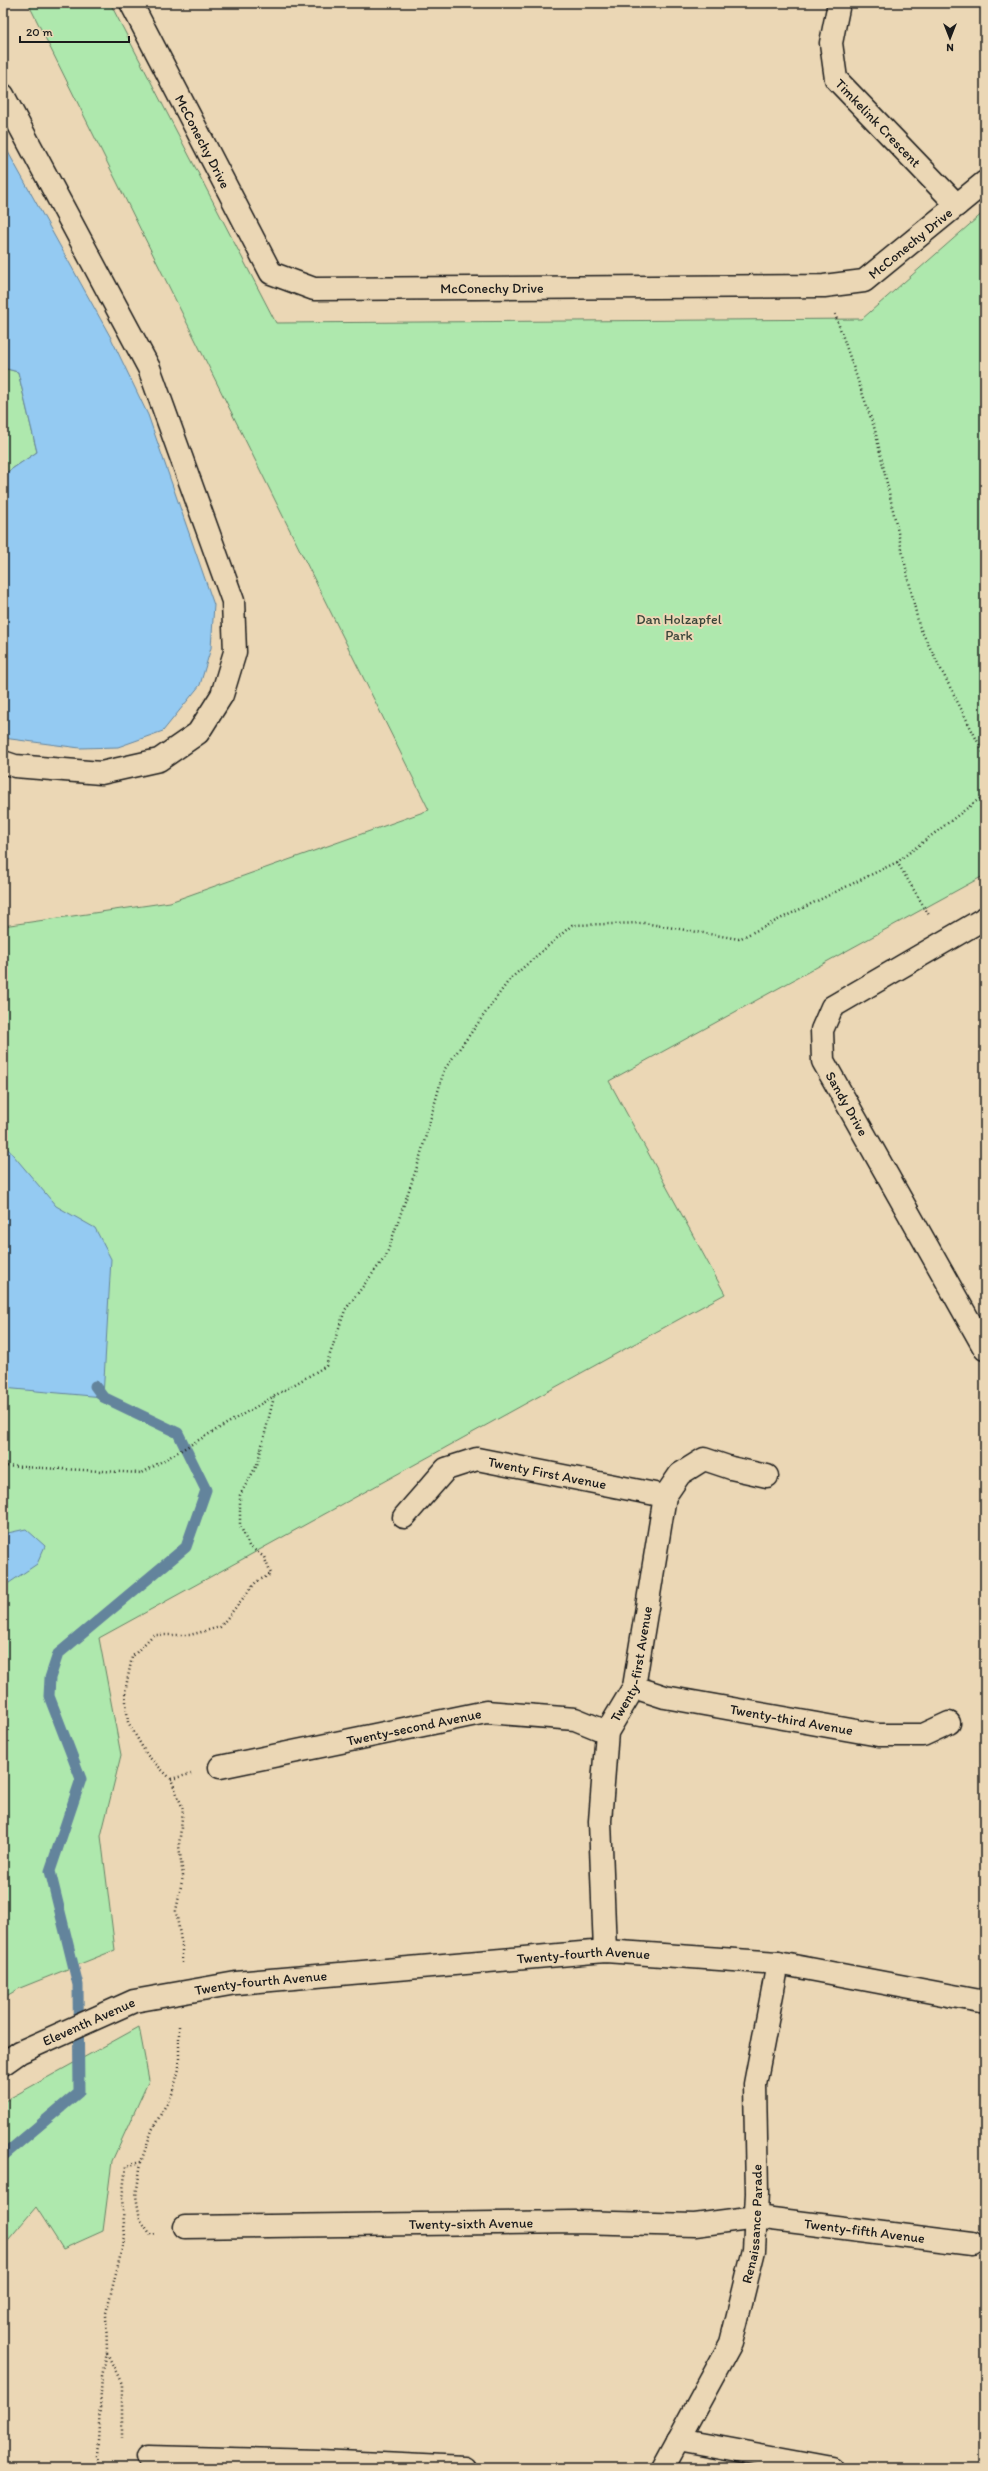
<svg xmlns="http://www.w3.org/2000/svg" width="988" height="2471" viewBox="0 0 988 2471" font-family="Itim,sans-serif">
	<rect width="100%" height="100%" fill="#ebd7b5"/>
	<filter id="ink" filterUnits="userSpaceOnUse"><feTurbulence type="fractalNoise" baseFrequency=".025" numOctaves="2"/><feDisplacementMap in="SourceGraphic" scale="8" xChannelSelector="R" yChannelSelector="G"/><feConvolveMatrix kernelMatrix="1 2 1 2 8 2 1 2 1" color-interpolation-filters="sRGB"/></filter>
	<g filter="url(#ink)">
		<path fill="#aee8ad" stroke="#658264" d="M28,3h82l166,320 586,-4 123,-108v664l-376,206 116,213 -626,344 22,117 -20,81 14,114 -95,38 -17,10v-1072l167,-24 259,-92z
			M3,368l15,4 19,80 -34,23z
			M139,2027l10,53 -37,81 -9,70 -40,18 -27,-42 -33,39v-144z"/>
		<path fill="#94caf2" stroke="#64849c" d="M3,143l108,195 37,77 66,190 -3,43 -11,37 -37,46 -45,16 -38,1 -77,-10v-263l34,-23 -19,-80 -15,-4z
			M3,1143l53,63 39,22 16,31 -8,138 -100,-9z
			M26,1529l19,17 -8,18 -34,23v-53z"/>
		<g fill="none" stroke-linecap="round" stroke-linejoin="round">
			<path stroke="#64849c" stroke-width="11" d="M3,2156l76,-64 -1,-107 -28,-114 31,-92 -32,-83 1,-18 8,-24 128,-107 20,-57 -28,-57 -75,-36 -8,-11"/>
			<defs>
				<g id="minor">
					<path id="s1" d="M131,3l140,270 43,16 510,-3 40,-5 121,-99"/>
					<path id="s2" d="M839,3l-8,40 5,36 121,126"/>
					<path d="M3,95l146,273 84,233 2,51 -13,43 -24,38 -39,27 -58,13 -86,-7 -12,-4"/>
					<path id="s3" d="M985,918l-153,89 -10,23 1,31 162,288"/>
					<path id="s4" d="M404,1517l42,-48 31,-10 188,37"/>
					<path id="s5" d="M634,1687l31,10 214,38h44l26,-12"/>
					<path id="s6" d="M220,1767l266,-55 89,7 32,13"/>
					<path id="s7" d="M605,1951l-5,-130 7,-89 27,-45 31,-191 15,-22 24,-15 27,9 36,8"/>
					<path id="s8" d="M3,2064l17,-12 114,-51 102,-18 369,-32 173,12 207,39"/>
					<path id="s9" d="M185,2227l390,-5 120,3 61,-8 216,27"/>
					<path d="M678,2440l153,28"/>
					<path d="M147,2457l172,4 145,7"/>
					<path id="s10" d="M663,2468l68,-125 23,-93 3,-57 -2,-109 23,-121"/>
				</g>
			</defs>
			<use href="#minor" stroke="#1c1c1c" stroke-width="25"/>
			<path stroke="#1c1c1c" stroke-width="2.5" stroke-dasharray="1 3" stroke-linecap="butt" d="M835,314l40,116 44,196 66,130
				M897,862l32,53
				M3,1466l139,7 184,-107 19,-56 41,-54 32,-92 26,-94 66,-91 62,-54 72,-2 95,16 158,-77 86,-66 2,-11
				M171,1779l20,-5
				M182,1963v-16l-6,-36 7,-35 -4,-30 4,-37 -12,-30 -24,-24 -19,-33 -3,-30 7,-35 21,-22h37l30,-8 36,-45 15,-8 -7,-17 -15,-11 -9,-21v-30l17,-30 17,-68
				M141,2162l-5,34 4,23 11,16 5,-1
				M107,2353l15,31v54
				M99,2468l-2,-12 5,-80 5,-24 -1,-39 19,-76 -3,-39 4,-32 15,-4 11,-32 20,-36 7,-25v-45"/>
			<use href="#minor" stroke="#ebd7b5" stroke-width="22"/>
		</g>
	</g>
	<g text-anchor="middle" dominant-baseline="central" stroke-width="4" stroke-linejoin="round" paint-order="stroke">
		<g font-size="14" fill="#1c1c1c" stroke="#ebd7b5">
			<text stroke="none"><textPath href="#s2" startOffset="138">Timkelink Crescent</textPath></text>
			<text stroke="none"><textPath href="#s1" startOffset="156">McConechy Drive</textPath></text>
			<text stroke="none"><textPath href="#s1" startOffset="960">McConechy Drive</textPath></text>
			<text stroke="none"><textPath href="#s1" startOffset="528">McConechy Drive</textPath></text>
			<text stroke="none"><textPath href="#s3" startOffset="282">Sandy Drive</textPath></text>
			<text stroke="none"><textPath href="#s4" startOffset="168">Twenty First Avenue</textPath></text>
			<text stroke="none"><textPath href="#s7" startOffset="293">Twenty-first Avenue</textPath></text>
			<text stroke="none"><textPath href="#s5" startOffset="161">Twenty-third Avenue</textPath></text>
			<text stroke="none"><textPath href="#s6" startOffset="198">Twenty-second Avenue</textPath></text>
			<text stroke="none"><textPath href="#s8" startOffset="598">Twenty-fourth Avenue</textPath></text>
			<text stroke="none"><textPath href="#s8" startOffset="274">Twenty-fourth Avenue</textPath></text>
			<text stroke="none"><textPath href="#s8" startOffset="96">Eleventh Avenue</textPath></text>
			<text stroke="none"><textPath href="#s9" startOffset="286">Twenty-sixth Avenue</textPath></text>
			<text stroke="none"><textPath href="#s10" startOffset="264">Renaissance Parade</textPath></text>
			<text stroke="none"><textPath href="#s9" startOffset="681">Twenty-fifth Avenue</textPath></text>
		</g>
		<g font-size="14" fill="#394539" stroke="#ebd7b5">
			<text x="679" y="619">Dan Holzapfel<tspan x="679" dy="16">Park</tspan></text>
		</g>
	</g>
	<rect width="988" height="2471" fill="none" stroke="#ebd7b5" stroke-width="16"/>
	<rect x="8" y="8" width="972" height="2455" fill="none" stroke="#1c1c1c" stroke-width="1.5" filter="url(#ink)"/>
	<g transform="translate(950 38) rotate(180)" stroke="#ebd7b5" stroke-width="3" paint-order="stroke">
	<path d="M0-3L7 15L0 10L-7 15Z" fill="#1c1c1c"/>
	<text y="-6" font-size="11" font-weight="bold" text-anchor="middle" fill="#1c1c1c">N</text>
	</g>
	<path d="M20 36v6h109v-6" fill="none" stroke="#1c1c1c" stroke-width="2"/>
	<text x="26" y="36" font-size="12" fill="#1c1c1c" stroke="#ebd7b5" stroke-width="3" paint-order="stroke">20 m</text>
</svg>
